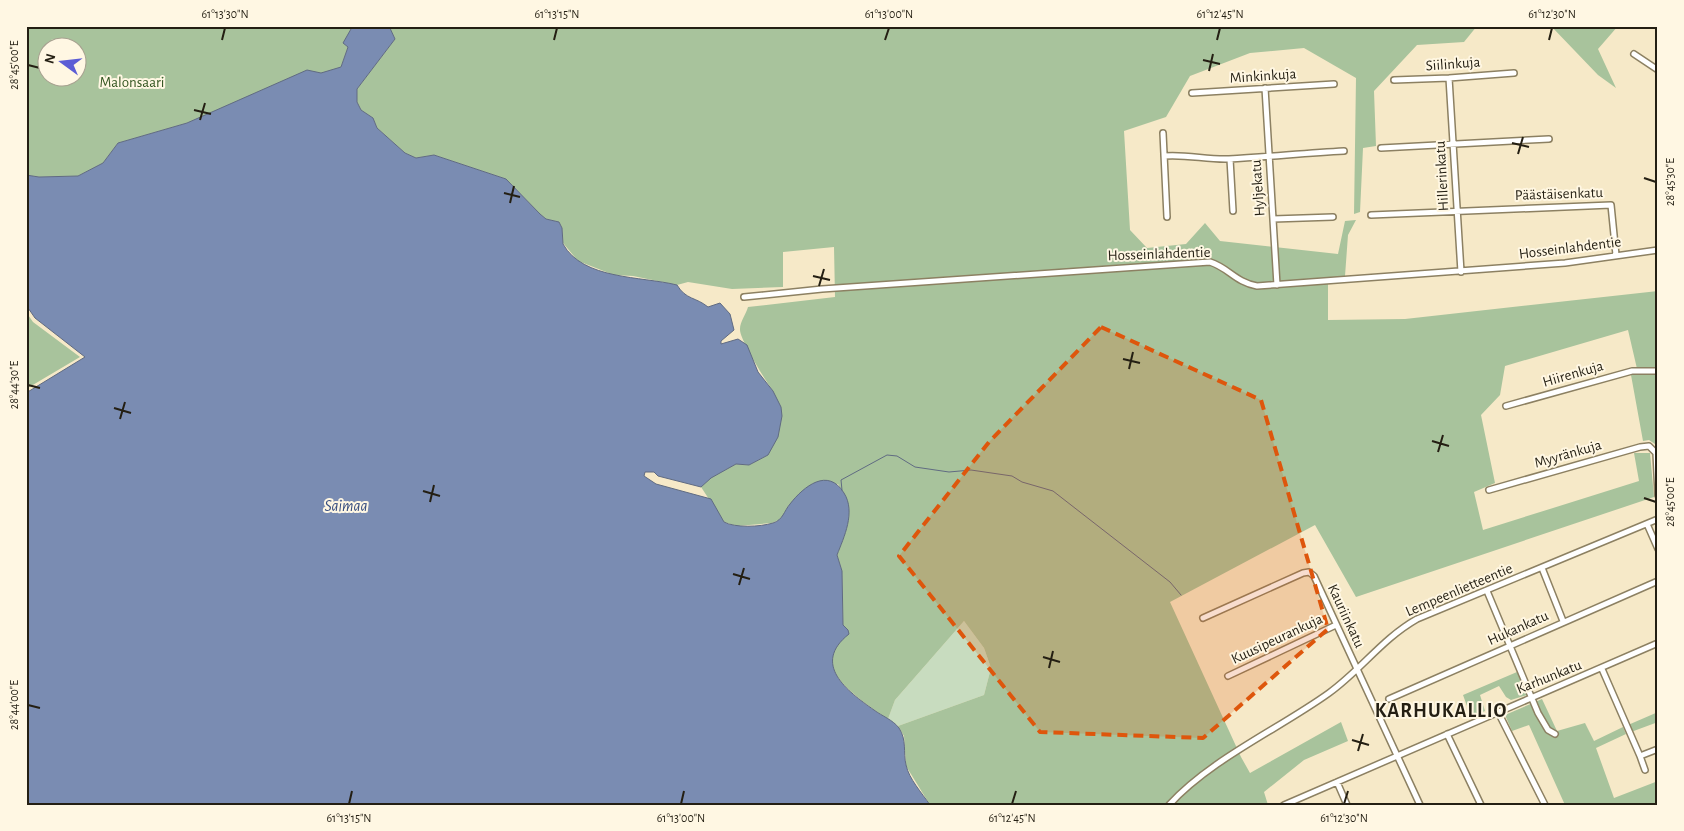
<svg xmlns="http://www.w3.org/2000/svg" width="1684" height="831" viewBox="0 0 1684 831" font-family="'Alegreya Sans',sans-serif">
	<rect width="100%" height="100%" fill="#f6e9c8"/>
	<path fill="#c8dcbf" d="M964,621l20,27 7,20 -7,27 -86,31 -10,-7 7,-19z"/>
	<path fill="#a8c39c" fill-rule="evenodd" d="M26,26h324l1,3 -7,14 4,4 -7,20 -154,56 -69,20 -15,20 -25,13 -39,1 -13,-2zM48,48h30v30h-30z
		M389,26h1088l-13,16 -47,3 -43,46 2,55 -13,2 -3,64 -6,2 2,-136 -52,-30 -54,5 -60,23 -24,41 -42,14 6,99 17,18 39,-4 19,-21 15,18 118,13 7,-33 11,-1 -8,15 -3,41 -17,3v41l77,-1 253,-28v155l-9,-6 -6,1 -12,-66 7,-2 -10,-43 -123,36 -5,29 -19,20 14,68 -21,9 9,38 156,-49 -5,-28h16l4,44 -298,100 -41,-72 -145,77 71,155 9,16 91,-51 7,19 -44,19 -40,32 4,13h-338l-24,-39 -2,-30 -6,-10 86,-31 7,-27 -7,-20 -20,-27 -69,79 -7,19c-16,-10 -62,-41 -57,-62 2,-9 13,-19 17,-27l-5,-5 -1,-54 -5,-16 10,-37 1,-14 -10,-20 -41,13 -7,7 -9,15 -9,4 -35,3 -13,-4 -23,-35 9,-9 26,-14 13,1 19,-10 5,-64c-7,-10 -34,-52 -33,-62 0,-7 6,-15 8,-22l87,-10 -1,-50 -51,5v35l-51,2 -44,-7 -11,3 -44,-9 -19,-1 -36,-14 -15,-18 -1,-15 -3,-6 -13,-3 -6,-5 -34,-35 -72,-24 -18,3 -11,-5 -28,-25 -4,-10 -12,-8 -4,-8v-13l38,-50z
		M1551,26h67l-20,23 18,39 -18,-13z
		M26,312l7,10 47,35 -54,32z
		M1517,672l10,23 -16,5 -5,-3 -7,-11 -19,9 5,16 -14,6 -8,-22z
		M1542,699l15,32 28,-8 9,18 29,-14 3,7 -30,14 18,50 44,-17v24h-93l-36,-80 -17,6 -7,-16z
		M1658,712v10l-27,10 -3,-7z"/>
	<path fill="#7a8cb2" stroke="#606b82" d="M350,26h39l6,13 -38,50v13l4,8 12,8 4,10 28,25 11,5 18,-3 72,24 34,35 6,5 13,3 3,6 1,16c20,36 78,32 114,41 9,15 19,12 31,22l12,-4 10,11 4,16 -13,11v3l17,-5 9,6 11,27 15,19 8,16 1,9 -4,21 -10,18 -19,10 -13,-1 -25,14 -10,9 -43,-11 -4,-4h-9l-1,4 12,8 55,15 13,23c11,6 36,5 49,1 10,-3 11,-12 17,-19 14,-18 38,-37 54,-11 12,19 0,44 -7,62l5,16 1,54 5,5 1,4c-38,30 -2,57 25,76 8,6 19,10 25,18 8,12 4,24 7,37 3,14 16,28 24,40h-904v-412l59,-36 -50,-39 -9,-13v-130l13,2 39,-1 25,-13 15,-20 69,-20 120,-53 14,3 20,-6 7,-20 -5,-4 8,-14z"/>
	<g fill="none" stroke-linecap="round" stroke-linejoin="round">
		<path stroke="#606b82" stroke-width="1" d="M842,490l-1,-10 46,-25 10,1 18,11 34,5 22,-2 41,6 10,6 31,9 117,91 11,13"/>
		<defs>
			<path id="minor" d="M1634,54l24,16
				M1449,78l12,194
				M1394,80l55,-2 65,-5
				M1265,88l12,197
				M1192,93l142,-9
				M1163,133l4,84
				M1381,148l168,-9
				M1164,156c23,-2 43,4 65,3 38,-2 77,-6 115,-8
				M1230,159l3,52
				M1371,215l240,-10 5,50
				M1273,219l60,-2
				M744,297l78,-8 388,-27c19,6 25,20 47,24l308,-23 93,-13
				M1506,406l126,-35h26
				M1489,490l151,-43 9,-1 7,7 2,42
				M1647,524l11,25
				M1542,568l21,53
				M1487,591l51,122 10,17 7,4
				M1203,618l100,-45 6,-1 5,4 106,229
				M1602,669l38,87 18,-7
				M1228,676l108,-51
				M1389,699l269,-118
				M1498,712l47,93
				M1447,734l34,71
				M1640,756l5,14
				M1337,782l10,23
				M1169,805c42,-46 110,-76 160,-112 33,-24 53,-54 88,-74l241,-100
				M1284,805l374,-162"/>
		</defs>
		<use href="#minor" stroke="#8c8062" stroke-width="8"/>
		<use href="#minor" stroke="#fff" stroke-width="5"/>
	</g>
	<path fill="#de560c" fill-opacity="0.2" stroke="#de560c" stroke-width="4" stroke-dasharray="10 6" stroke-linejoin="round" d="M1101,327l160,73 67,229 -125,109 -163,-6 -141,-176 90,-114z"/>
	<path fill="none" stroke="#241f13" stroke-width="2" d="M222,40l3,-12M554,40l3,-12M885,40l4,-12M1217,40l3,-12M1549,40l3,-12M1203,60l17,4M28,65l12,3M1209,71l4,-17M194,110l17,4M200,120l5,-17M1512,143l17,4M1518,154l5,-17M1644,178l12,4M504,193l16,4M510,203l4,-17M813,276l17,4M819,286l5,-17M1123,359l17,4M1129,369l4,-17M28,385l12,3M114,408l17,5M120,419l5,-17M1432,441l17,5M1438,452l5,-17M423,491l17,5M1644,498l12,4M430,502l4,-17M733,574l17,5M739,585l5,-17M1043,657l17,5M1049,668l4,-17M28,705l12,3M1352,740l17,5M1358,751l5,-17M349,804l3,-13M681,804l3,-13M1012,804l4,-13M1344,804l4,-13"/>
	<g text-anchor="middle" dominant-baseline="central" stroke-width="4" stroke-linejoin="round" paint-order="stroke">
		<g font-size="15" fill="#241f13" stroke="#fff7e3">
			<text transform="translate(1453 64) rotate(-4)">Siilinkuja</text>
			<text transform="translate(1263 76) rotate(-4)">Minkinkuja</text>
			<text transform="translate(1442 176) rotate(-93)">Hillerinkatu</text>
			<text transform="translate(1258 188) rotate(-94)">Hyljekatu</text>
			<text transform="translate(1559 194) rotate(-2)">Päästäisenkatu</text>
			<text transform="translate(1570 248) rotate(-7)">Hosseinlahdentie</text>
			<text transform="translate(1159 254) rotate(-2)">Hosseinlahdentie</text>
			<text transform="translate(1573 374) rotate(-16)">Hiirenkuja</text>
			<text transform="translate(1568 454) rotate(-16)">Myyränkuja</text>
			<text transform="translate(1459 590) rotate(-23)">Lempeenlietteentie</text>
			<text transform="translate(1346 616) rotate(65)">Kauriinkatu</text>
			<text transform="translate(1518 628) rotate(-24)">Hukankatu</text>
			<text transform="translate(1277 639) rotate(-25)">Kuusipeurankuja</text>
			<text transform="translate(1549 677) rotate(-22)">Karhunkatu</text>
		</g>
		<g font-size="15" fill="#345621" stroke="#fff7e3">
			<text x="132" y="82">Malonsaari</text>
		</g>
		<g font-size="16" font-style="italic" fill="#364d80" stroke="#fff7e3">
			<text x="346" y="506">Saimaa</text>
		</g>
		<g font-size="20" font-weight="bold" letter-spacing="1" fill="#241f13" stroke="#fff7e3">
			<text x="1441" y="711">KARHUKALLIO</text>
		</g>
	</g>
	<rect width="1684" height="831" fill="none" stroke="#fff7e3" stroke-width="55"/>
	<g transform="translate(62 62) rotate(285)"><circle r="24" fill="#fff7e3" stroke="#a7a190"/>
	<path d="M0-4L9 19L0 12L-9 19Z" fill="#5c5dd5"/>
	<text y="-8" font-size="14" font-weight="bold" text-anchor="middle" fill="#241f13">N</text>
	</g>
	<rect x="28" y="28" width="1628" height="776" fill="none" stroke="#241f13" stroke-width="2"/>
	<g font-size="12" text-anchor="middle" fill="#241f13">
		<text x="225" y="18">61°13'30"N</text>
		<text x="557" y="18">61°13'15"N</text>
		<text x="889" y="18">61°13'00"N</text>
		<text x="1220" y="18">61°12'45"N</text>
		<text x="1552" y="18">61°12'30"N</text>
		<text transform="translate(14 65) rotate(-90)" y="4">28°45'00"E</text>
		<text transform="translate(1670 182) rotate(-90)" y="4">28°45'30"E</text>
		<text transform="translate(14 385) rotate(-90)" y="4">28°44'30"E</text>
		<text transform="translate(1670 502) rotate(-90)" y="4">28°45'00"E</text>
		<text transform="translate(14 705) rotate(-90)" y="4">28°44'00"E</text>
		<text x="349" y="822">61°13'15"N</text>
		<text x="681" y="822">61°13'00"N</text>
		<text x="1012" y="822">61°12'45"N</text>
		<text x="1344" y="822">61°12'30"N</text>
	</g>
</svg>
